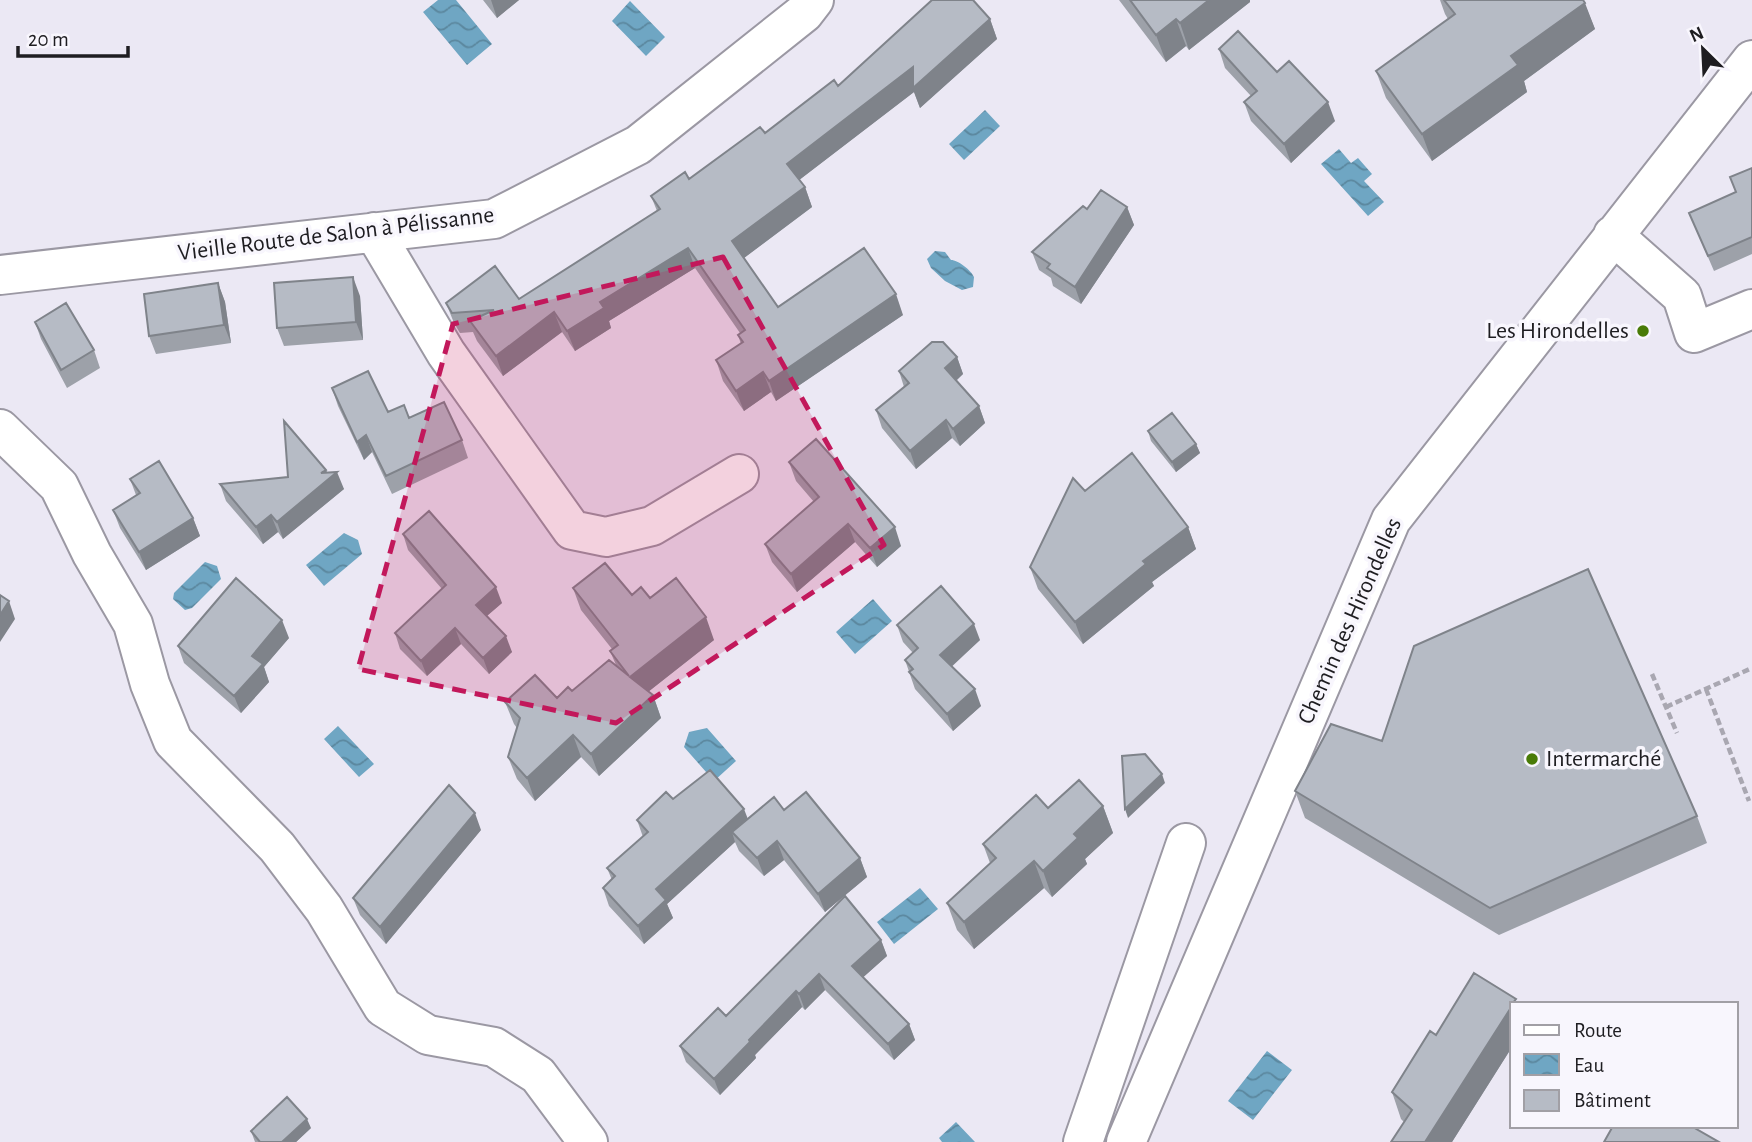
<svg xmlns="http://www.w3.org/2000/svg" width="1752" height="1142" viewBox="0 0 1752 1142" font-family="'Alegreya Sans',sans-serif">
	<defs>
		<pattern id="water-waves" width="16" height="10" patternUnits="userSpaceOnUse" patternTransform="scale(1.75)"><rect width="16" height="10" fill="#6fa6c3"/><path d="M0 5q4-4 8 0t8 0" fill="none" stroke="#5b879e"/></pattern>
	</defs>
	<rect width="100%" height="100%" fill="#ebe8f4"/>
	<path fill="url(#water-waves)" d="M438,0h18l36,44 -25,21 -44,-53z
		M630,1l35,36 -19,19 -34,-35z
		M985,110l15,16 -36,34 -15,-16z
		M1339,149l12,14 7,-5 14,16 -8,7 20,21 -16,14 -47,-52z
		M935,251l10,1 6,8c7,0 20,10 23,17l-1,10 -11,3 -17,-9 -14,-13 -4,-9z
		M344,533l14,7 4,14 -38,32 -18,-21z
		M205,562l12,4 4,13 -29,29 -7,2 -12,-11 1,-6z
		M873,599l19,22 -37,33 -19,-22z
		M338,726l36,38 -15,13 -35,-38z
		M707,728l29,33 -22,20 -30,-34 5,-15z
		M920,888l18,21 -44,35 -17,-22z
		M1267,1051l25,19 -39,50 -25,-19z
		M956,1122l19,20h-33l-3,-4z"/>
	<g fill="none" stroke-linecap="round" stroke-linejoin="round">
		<defs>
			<path id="minor" d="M374,232l72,121 126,177 34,7 46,-11 87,-52
				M1613,235l69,61 12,37 58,-24
				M0,275l494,-56 144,-74 166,-132 10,-13
				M0,429l59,57 33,68 41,70 17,60 23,57 104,106 47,62 59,98 45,28 66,12 44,28 50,67
				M1083,1142l103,-299
				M1126,1142l265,-622 361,-460"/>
		</defs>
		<use href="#minor" stroke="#9b98a3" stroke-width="42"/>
		<path stroke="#a9a7b1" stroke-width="4.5" stroke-dasharray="7 3.5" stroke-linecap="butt" d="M1652,674l25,59
			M1706,689l43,112
			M1666,707l86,-39"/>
		<use href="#minor" stroke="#fff" stroke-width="38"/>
	</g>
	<path fill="#9da1a9" d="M483,0h36l-22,18z
		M1119,0h131v2l-61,48 -3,-4 -20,16z
		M1440,0h143l12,29 -71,52 3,11 -95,69 -46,-63 -10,-27 72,-52 -3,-5z
		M990,19l7,20 -77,69 -6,-16 -115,88 6,7 7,20 -68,51 34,49 125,8 -127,86 -5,-9 -27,19 -21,-30 -7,-21 25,-16 -3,-9 2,-2 -45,-65 -86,53 2,7 -36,23 -13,-19 -59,44 -26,-35 -4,-9 -13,1 -6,-10 -8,-20 73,-4 138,-88 -6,-15 38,-17 76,-46 73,-47z
		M1219,49l58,23 58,49 -44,42 -40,-42 -7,-19 7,-6 -26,-28z
		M1752,168v86l-38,17 -25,-58 47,-20 -6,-16z
		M1127,207l7,18 -53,79 -28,-18 -2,-8 -12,-8 -7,-18 55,-43z
		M218,283l7,19 6,41 -75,11 -7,-18z
		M360,296l3,44 -79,6 -7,-18z
		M35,322l59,28 6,18 -33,20 -26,-49z
		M957,357l6,17 -7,7 23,25 6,17 -25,23 -8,-8 -36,31 -34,-41 -6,-18 28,-23 -5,-16z
		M332,388l56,24 21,6 53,22 6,18 -76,36 -20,-42 -8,8 -26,-54z
		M1148,431l48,13 4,9 -24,19 -25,-31z
		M789,462l112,84 -24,21 -22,-25 -58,50 -25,-30 -7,-18 49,-42 -18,-21z
		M326,470l1,3 17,16 -61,50 -5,-7 -15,12 -37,-43 -6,-17 68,-7z
		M130,479l63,39 7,18 -54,34 -26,-42 -7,-18 23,-15z
		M1085,491l103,36 8,22 -44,33 2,4 -71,58 -45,-55 -8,-22z
		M403,534l99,69 -15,13 25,36 -23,22 -28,-30 -34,32 -27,-27 -5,-16 47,-44 -34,-39z
		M573,588l77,10 64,42 -66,52 5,3 8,23 -62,58 -18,-19 -46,44 -18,-22 -9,-22 9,-29 -3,-4 -9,-22 52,-4 15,-7 44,-26 -6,-14 2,-2 -31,-39z
		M897,625l83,15 -29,26 30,40 -28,25 -38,-42 -10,-29 8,-7 -10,-11z
		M289,638l-25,29 5,15 -28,31 -57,-50 -6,-17z
		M1382,741l315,75 10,27 -208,92 -194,-117 -10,-27z
		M673,799l75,20 36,-9 76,48 7,19 -42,35 -41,-52 -20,16 -25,-25 -4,-9 -68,62 6,14 -29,26 -35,-38 -6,-18 9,-8 -5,-12 36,-31 -6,-17z
		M1103,806l10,27 -28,26 2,5 -35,33 -8,-9 -70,61 -17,-19 -10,-27 43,-40 -7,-19z
		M481,830l-95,114 -26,-29 -7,-17z
		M881,940l6,16 -24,21 46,47 6,16 -21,20 -69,-70 -20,20 -3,-3 -47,48 1,3 -36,37 -34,-33 -6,-16 46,-30z
		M1436,1035l76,12 -60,95h-61l13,-20 -3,-3 -9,-27z
		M311,1128l-15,14h-41l-4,-11z"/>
	<path fill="#7f838a" d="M491,0h28l-22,18z
		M1209,0h41v2l-61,48 -9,-27z
		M1585,3l10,26 -71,52 3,11 -95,69 -10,-27 89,-78z
		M990,19l7,20 -77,69 -6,-16 -120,92 -7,-20 126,-97z
		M1176,19l10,27 -20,16 -10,-27z
		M1328,102l7,19 -44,42 -7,-19z
		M805,187l7,20 -72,54 -8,-20z
		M1127,207l7,18 -53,79 -6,-17z
		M688,248l7,20 -86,53 2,7 -36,23 -8,-20 33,-29z
		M353,277l7,19 3,44 -7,-18z
		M218,283l7,19 6,41 -7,-18z
		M896,294l7,21 -127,86 -7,-20z
		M554,312l8,20 -59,44 -7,-20z
		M957,357l6,17 -12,11 -6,-17z
		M763,372l8,20 -27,19 -8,-20z
		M979,406l6,17 -25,23 -7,-17z
		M946,420l6,18 -36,31 -6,-18z
		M366,435l6,17 -8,8 -7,-18z
		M1196,444l4,9 -24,19 -4,-10z
		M326,470l3,8 8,-6 7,17 -61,50 -6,-17z
		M271,515l7,17 -15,12 -7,-17z
		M193,518l7,18 -54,34 -7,-18z
		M848,524l7,18 -58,50 -6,-18z
		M895,527l6,19 -24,21 -7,-19z
		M1188,527l8,22 -44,33 2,4 -71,58 -8,-22 68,-61z
		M496,587l6,16 -20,17 -6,-15z
		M9,601l6,18 -15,23v-27z
		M706,617l8,23 -75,59 -9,-22z
		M282,620l7,18 -25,29 5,15 -28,31 -7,-17 18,-40z
		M974,624l6,16 -34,32 -6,-17z
		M455,628l6,16 -34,32 -6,-15z
		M506,636l6,16 -23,22 -6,-16z
		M975,689l6,17 -28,25 -6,-17z
		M653,695l8,23 -62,58 -8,-22z
		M573,735l8,22 -46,44 -8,-23z
		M1162,774l3,9 -37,35 -3,-9z
		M1103,806l10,27 -28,26 2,5 -35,33 -9,-26 31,-37z
		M744,809l7,18 -19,5 3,10 -68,62 6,14 -29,26 -6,-18 18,-37z
		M475,813l6,17 -95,114 -6,-17z
		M777,841l7,19 -20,16 -7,-18z
		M860,858l7,19 -42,35 -7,-18z
		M1034,861l10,27 -70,61 -10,-27z
		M881,940l6,16 -29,26 -6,-16z
		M819,974l6,16 -20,20 -6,-16z
		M796,991l6,16 -47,48 1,3 -36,37 -6,-16 35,-39z
		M1512,1006v41l-60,95h-27z
		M909,1024l6,16 -21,20 -6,-16z
		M307,1119l4,9 -15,14h-14z"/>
	<path fill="#b6bbc5" stroke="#7f838a" stroke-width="2" d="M932,0h41l17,19 -77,69v-21l-126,97 18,23 -73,54 46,66 86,-59 32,46 -127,87 -6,-9 -27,19 -20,-31 27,-18 -5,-7 7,-5 -57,-82 -88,54 4,6 -37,23 -13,-19 -58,44 -26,-35 24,-11 -42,3 -6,-10 49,-37 24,33 141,-90 -9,-13 34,-24 4,7 71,-52 5,6 69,-53 4,6z
		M1130,0h79l-29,23 -4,-4 -20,16z
		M1444,0h139l2,3 -74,53 7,9 -96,69 -46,-63 79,-57z
		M1238,31l39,41 12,-11 39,41 -44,42 -40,-42 13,-11 -38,-42z
		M1752,168v69l-44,19 -19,-43 47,-21 -6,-15z
		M1101,190l26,17 -52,80 -28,-19 3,-4 -18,-12 51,-46 4,3z
		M353,277l3,45 -79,6 -3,-45z
		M218,283l6,42 -75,11 -5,-42z
		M66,303l28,47 -33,20 -26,-48z
		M932,342h11l14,15 -12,11 34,38 -26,23 -7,-9 -36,31 -34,-41 33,-27 -10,-12z
		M368,371l20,41 16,-7 5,13 35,-16 18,38 -76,36 -20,-41 -9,7 -25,-54z
		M1172,413l24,31 -24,18 -24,-31z
		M284,421l42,49 -5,3 16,-1 -60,50 -6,-7 -15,12 -36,-43 68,-7z
		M816,439l79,88 -25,21 -22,-24 -57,50 -26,-30 54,-47 -30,-35z
		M1132,453l56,74 -45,34 3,3 -71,58 -45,-55 43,-89 12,13z
		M159,461l34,57 -54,34 -26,-42 27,-17 -10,-14z
		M429,511l67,76 -20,18 30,31 -23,22 -28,-30 -34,33 -26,-28 51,-48 -43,-51z
		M605,563l27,32 9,-8 9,11 26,-20 30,39 -76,60 23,18 -62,59 -18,-19 -46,43 -19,-21 12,-39 -15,-16 30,-27 22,23 11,-11 4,4 37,-31 20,16 -19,-25 8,-6 -45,-57z
		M1588,569l109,247 -207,92 -195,-117 36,-67 51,17 32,-95z
		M236,578l46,42 -30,36 11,8 -29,32 -56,-50z
		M941,586l33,38 -34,31 35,34 -28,25 -38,-42 4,-3 -8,-9 13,-12 -21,-23z
		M0,595l9,6 -9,14z
		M1145,754l17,20 -37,35 -3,-53z
		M710,770l34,39 -88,80 10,11 -28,26 -35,-38 12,-12 -8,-8 41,-36 -11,-12 29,-28 7,7z
		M1079,780l24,26 -29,28 4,4 -35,33 -9,-10 -70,61 -17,-19 49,-45 -13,-14 53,-49 12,13z
		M449,785l26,28 -95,114 -27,-29z
		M806,792l54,66 -42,36 -41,-53 -20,17 -25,-26 42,-35 10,13z
		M845,896l36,44 -29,26 57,58 -21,20 -69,-70 -20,20 -3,-3 -47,49 1,2 -36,37 -34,-33 38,-38 8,8z
		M1474,973l42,26 -4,5v2l-87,136h-34l21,-32 -20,-18 38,-61 6,4z
		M287,1097l20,22 -25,23h-22l-9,-11z
		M1613,1126h78l28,16h-115z"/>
	<path fill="#c2185b" fill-opacity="0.2" stroke="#c2185b" stroke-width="5" stroke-dasharray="14 9" stroke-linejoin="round" d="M723,257l161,288 -268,178 -258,-54 95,-345z"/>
	<g fill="#497b07" stroke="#f8f6fd" stroke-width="2.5">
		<circle cx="1643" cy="331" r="7"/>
		<circle cx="1532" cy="759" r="7"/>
	</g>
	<g text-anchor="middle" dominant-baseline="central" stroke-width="7" stroke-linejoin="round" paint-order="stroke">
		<g font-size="24" fill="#1e1d21" stroke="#f8f6fd">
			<text transform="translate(336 234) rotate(-7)">Vieille Route de Salon à Pélissanne</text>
			<text transform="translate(1350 621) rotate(-66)">Chemin des Hirondelles</text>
		</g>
		<g font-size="24" fill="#1e1d21" stroke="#f8f6fd" text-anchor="end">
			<text x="1629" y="331">Les Hirondelles</text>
			<text x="1546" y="759" text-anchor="start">Intermarché</text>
		</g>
	</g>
	<rect x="1510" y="1002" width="228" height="126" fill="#f8f6fd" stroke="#a19fa5" stroke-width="2"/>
	<rect x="1524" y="1025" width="35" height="10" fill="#ffffff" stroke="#a19fa5" stroke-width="2"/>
	<text x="1574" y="1037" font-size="21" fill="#1e1d21">Route</text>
	<rect x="1524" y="1054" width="35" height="21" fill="url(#water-waves)" stroke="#a19fa5" stroke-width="2"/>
	<text x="1574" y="1072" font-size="21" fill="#1e1d21">Eau</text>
	<rect x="1524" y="1090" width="35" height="21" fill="#b6bbc5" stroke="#a19fa5" stroke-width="2"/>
	<text x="1574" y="1107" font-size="21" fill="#1e1d21">Bâtiment</text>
	<g transform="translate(1703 49) rotate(336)" stroke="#f8f6fd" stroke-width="5" paint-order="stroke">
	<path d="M0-5L12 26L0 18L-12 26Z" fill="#1e1d21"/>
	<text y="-10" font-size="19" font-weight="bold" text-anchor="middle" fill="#1e1d21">N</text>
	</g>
	<path d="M18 46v10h110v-10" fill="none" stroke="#1e1d21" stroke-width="3.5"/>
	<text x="28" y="46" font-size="21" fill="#1e1d21" stroke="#f8f6fd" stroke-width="5" paint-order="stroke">20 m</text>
</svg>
